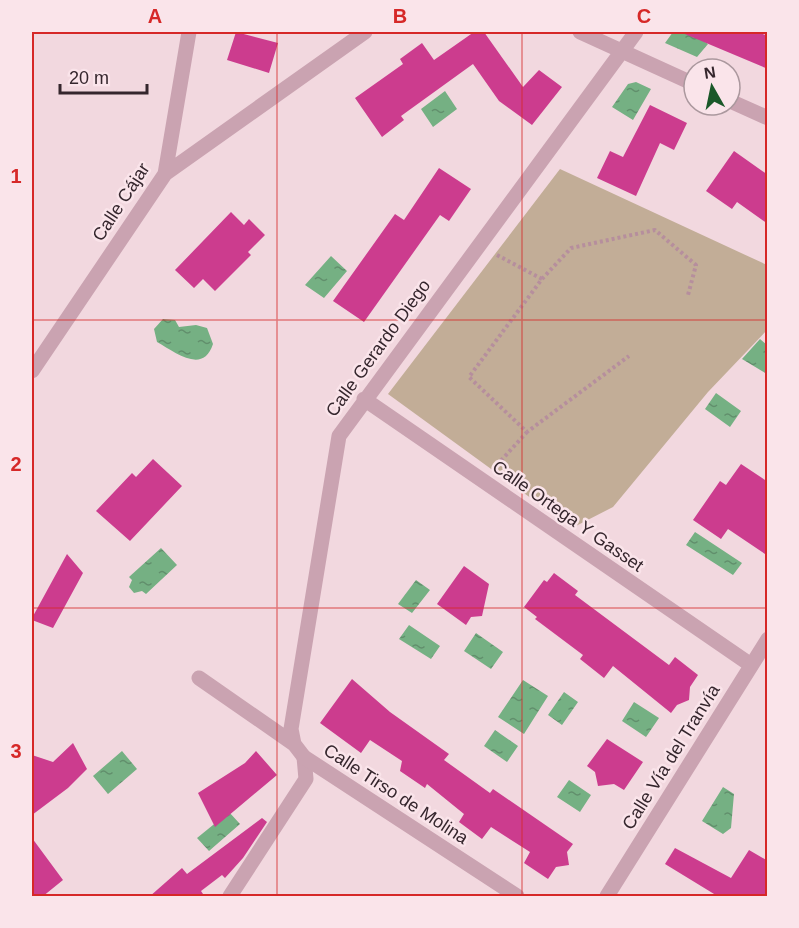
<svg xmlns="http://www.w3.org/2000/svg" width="799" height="928" viewBox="0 0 799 928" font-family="Arial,sans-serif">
	<defs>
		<pattern id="water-ripples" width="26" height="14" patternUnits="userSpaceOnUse" patternTransform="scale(1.5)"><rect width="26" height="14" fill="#75b083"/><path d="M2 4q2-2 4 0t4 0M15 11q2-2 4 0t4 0" fill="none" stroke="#618f6c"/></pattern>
	</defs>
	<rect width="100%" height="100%" fill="#f2d8df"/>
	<path fill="#c2ad97" d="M560,169l207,96v65l-59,62 -95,115 -41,21 -184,-134z"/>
	<path fill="url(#water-ripples)" d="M673,32h18l17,12 -11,13 -32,-14z
		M636,82l15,7 -18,31 -21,-13 16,-23z
		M445,91l12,18 -24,18 -12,-18z
		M331,256l16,15 -23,27 -19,-13z
		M163,319l12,1 4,7 17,-2 11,3 6,16c-10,31 -38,8 -56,-2l-3,-13z
		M760,339l7,6v29l-25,-15z
		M716,393l25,18 -11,16 -25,-18z
		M695,532l47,31 -9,12 -47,-30z
		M161,548l16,17 -31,29 -4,-3 -8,2 -5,-6 3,-7 -3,-3z
		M416,580l14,10 -18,23 -14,-9z
		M409,625l31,21 -9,13 -32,-20z
		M476,633l27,19 -12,17 -27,-18z
		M523,680l25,16 -24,38 -26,-17z
		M564,692l14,10 -16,23 -14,-10z
		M634,702l25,16 -13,19 -24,-16z
		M495,730l23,16 -11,16 -23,-16z
		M122,751l15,18 -29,25 -15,-18z
		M569,780l22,15 -11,17 -23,-15z
		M723,787l11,7 -3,34 -8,6 -21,-13z
		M229,812l11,12 -31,27 -12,-13z"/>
	<path fill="#cc3c8e" d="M236,32l42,11 -9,30 -42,-13z
		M474,32h10l39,55 16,-17 23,17 -30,38 -33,-24 -26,-37 -72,52 3,4 -22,17 -27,-39 48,-34 -3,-5 22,-16 12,17z
		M680,32h77l11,4v33z
		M650,105l37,18 -13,27 -14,-7 -24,53 -39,-18 13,-27 13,6z
		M734,151l34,24v49l-31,-22 -5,7 -26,-18z
		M439,168l32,21 -22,32 -9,-6 -76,107 -31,-21 62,-87 9,6z
		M231,212l13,13 5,-6 16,16 -17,17 3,3 -36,36 -12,-12 -9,9 -19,-18z
		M153,459l29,27 -52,55 -34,-30 36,-38 4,4z
		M741,464l27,18v74l-40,-27 -7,10 -28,-19 27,-39 6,4z
		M67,554l16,19 -30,55 -21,-8v-2z
		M464,566l25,18 -7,32 -11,1 -5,8 -29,-21z
		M554,573l24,18 -3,4 94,70 6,-8 23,18 -8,12 -1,13 -12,5 -6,8 -58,-47 -9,12 -24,-19 3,-4 -48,-36 2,-2 -13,-10 20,-27 3,2z
		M352,679l38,33 59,42 -5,6 46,33 3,-4 80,55 -6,8 2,13 -13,2 -8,12 -24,-16 6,-11 -39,-25 -9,12 -23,-17 5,-8 -37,-30 -2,4 -25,-17 2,-10 -32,-21 -9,13 -41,-30z
		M607,739l36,23 -19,28 -10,-6 -16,2 -3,-14 -8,-6z
		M73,743l14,26 -19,19 -36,27v-60l21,7z
		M256,751l21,24 -62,52 -17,-34 47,-30z
		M262,818l5,4 -24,36 -18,20 -3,-3 -21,16 4,6h-56l33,-29 5,6z
		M32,838l31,42 -21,17h-10z
		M675,848l56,30 18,-28 19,11v36h-49l-54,-33z"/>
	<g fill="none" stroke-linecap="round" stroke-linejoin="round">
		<path stroke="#b68e9d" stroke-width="4" stroke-dasharray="3 3" stroke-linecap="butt" d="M497,255l45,24 -73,98 58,55 102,-76
			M542,279l29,-31 84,-18 41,35 -8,30
			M497,465l30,-33"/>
		<path stroke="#caa3b1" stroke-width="15" d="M230,896l76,-117 -2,-22"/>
		<path stroke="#caa3b1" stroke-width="15" d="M580,32l114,52
			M730,101l38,17
			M165,174l200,-142
			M32,371l133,-197 24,-142
			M364,399l387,266
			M199,678l95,66 10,13 213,139
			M294,744l-3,-15 48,-293 297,-404"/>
		<path stroke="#caa3b1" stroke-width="15" d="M607,896l161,-257"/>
	</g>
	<path fill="none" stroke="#d62828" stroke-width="1.5" stroke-opacity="0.55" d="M277,32v864M522,32v864M32,320h736M32,608h736"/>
	<g text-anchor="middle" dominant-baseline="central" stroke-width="5" stroke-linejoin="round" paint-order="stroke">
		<g font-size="18" fill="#35262d" stroke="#fae4ea">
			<text transform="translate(121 202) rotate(-57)">Calle Cájar</text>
			<text transform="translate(378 348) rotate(-54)">Calle Gerardo Diego</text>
			<text transform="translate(568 516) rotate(35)">Calle Ortega Y Gasset</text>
			<text transform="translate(671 757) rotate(-58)">Calle Vía del Tranvía</text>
			<text transform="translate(396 794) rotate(33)">Calle Tirso de Molina</text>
		</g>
	</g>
	<rect width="799" height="928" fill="none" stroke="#fae4ea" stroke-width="66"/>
	<g transform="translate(712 87) rotate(351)"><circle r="28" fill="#fae4ea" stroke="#ab989e" stroke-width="1.5"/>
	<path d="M0-4.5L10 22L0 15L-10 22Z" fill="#1a5829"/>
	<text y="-9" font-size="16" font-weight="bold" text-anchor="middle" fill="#35262d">N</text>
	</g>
	<path d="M60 84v9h87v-9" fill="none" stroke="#35262d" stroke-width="3"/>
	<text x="69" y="84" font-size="18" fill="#35262d" stroke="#fae4ea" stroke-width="4.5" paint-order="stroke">20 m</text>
	<rect x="33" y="33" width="733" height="862" fill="none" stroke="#d62828" stroke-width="2"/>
	<g font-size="20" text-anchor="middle" font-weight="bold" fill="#d62828">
		<text x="155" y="23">A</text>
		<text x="400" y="23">B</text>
		<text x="644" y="23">C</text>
		<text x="16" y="183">1</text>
		<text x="16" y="471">2</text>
		<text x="16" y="758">3</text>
	</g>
</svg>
